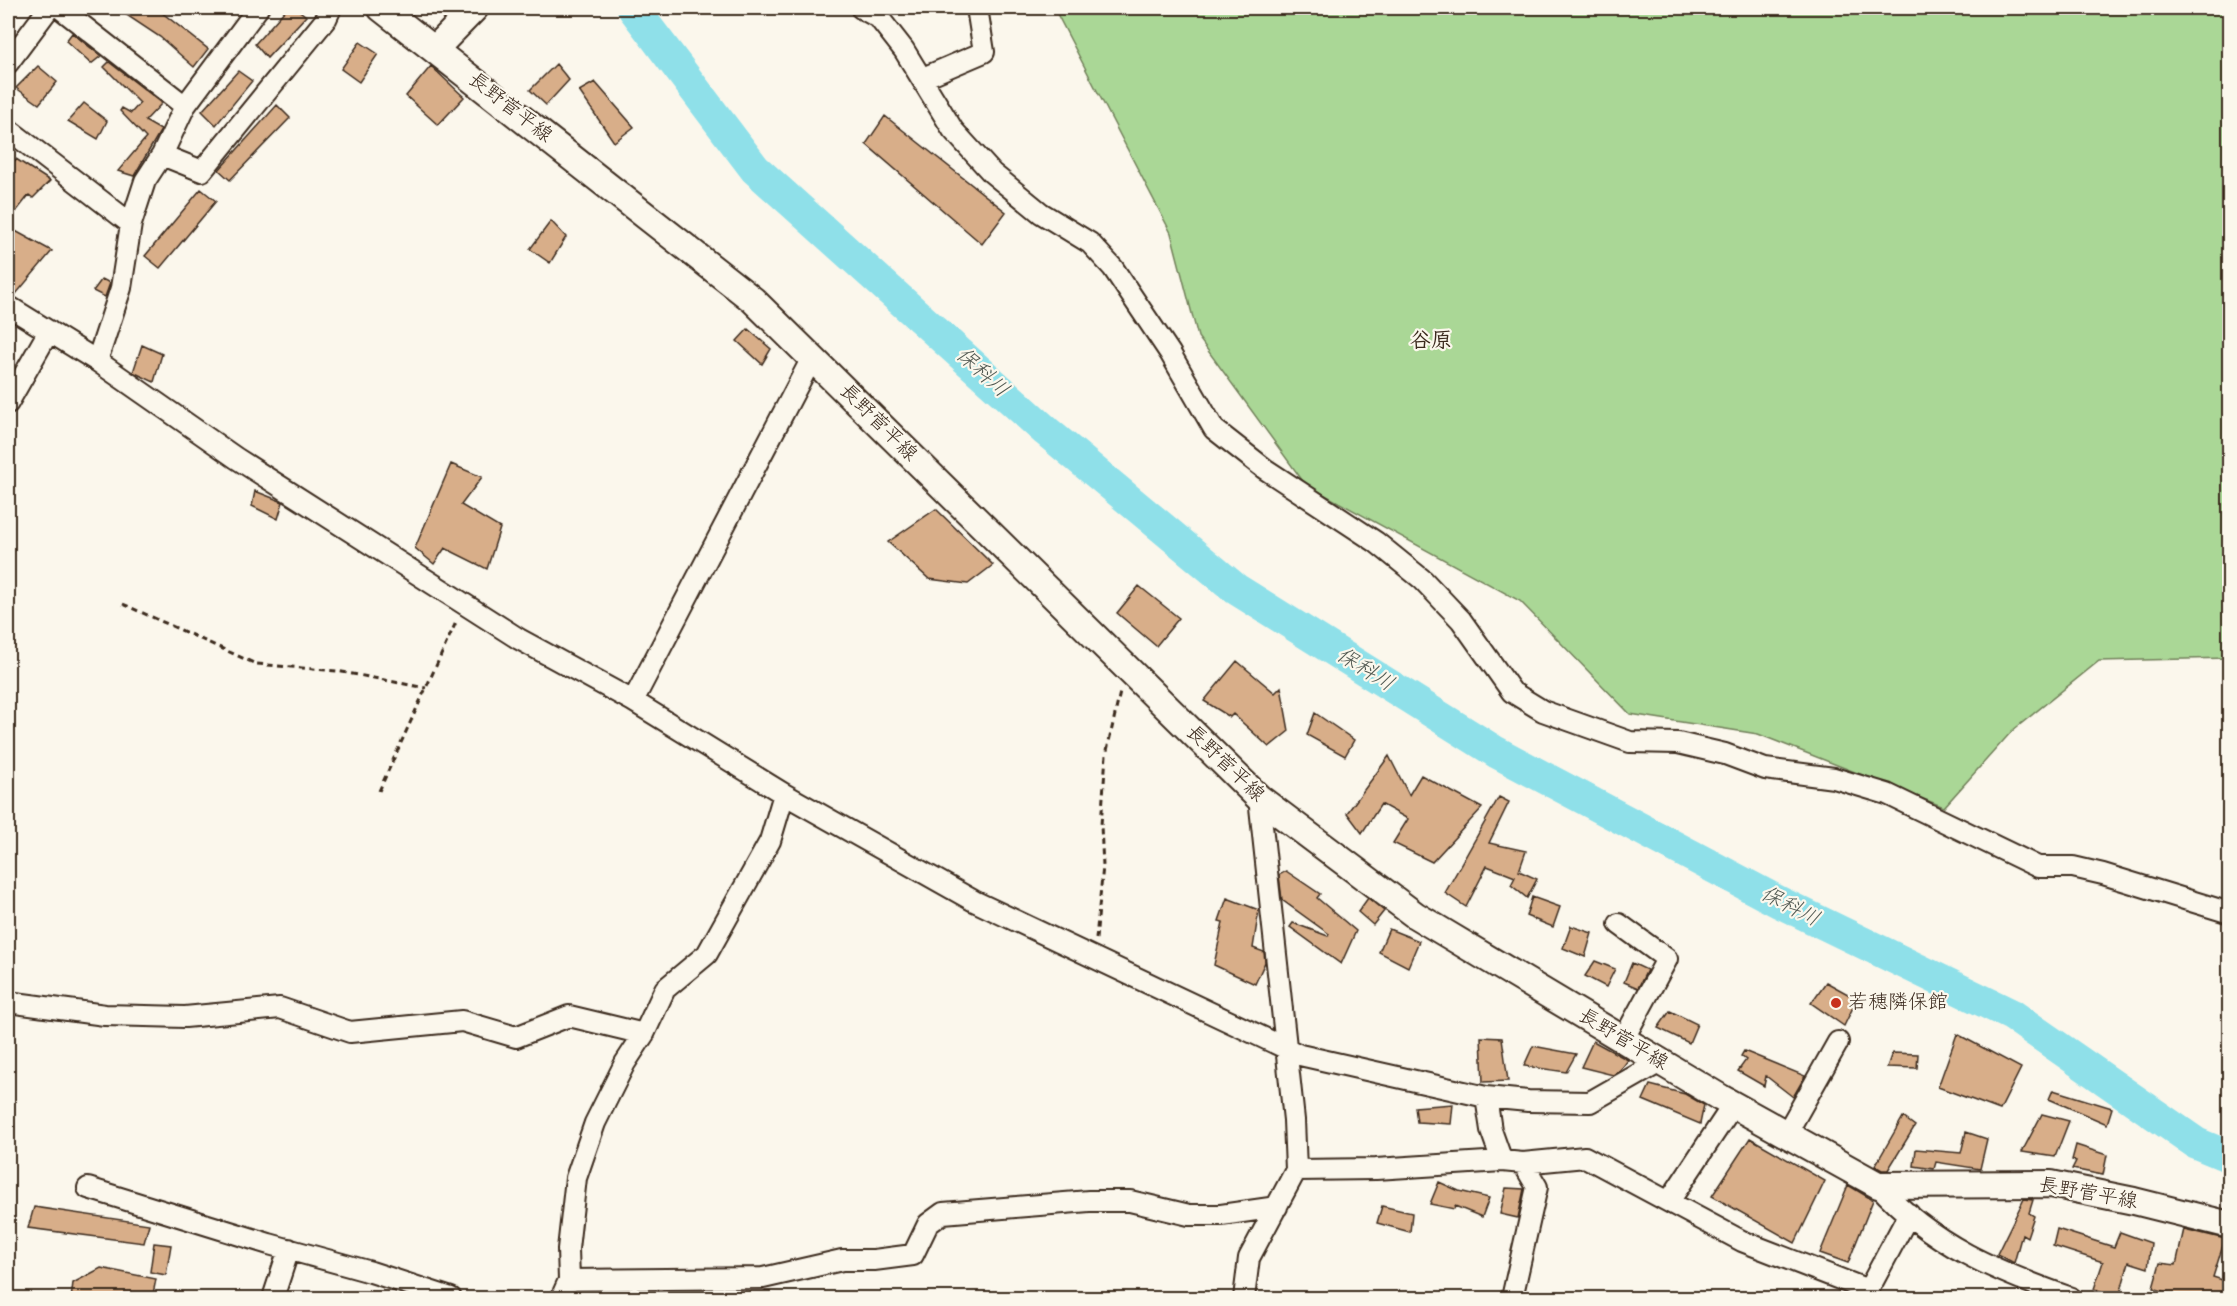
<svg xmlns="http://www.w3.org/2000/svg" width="2237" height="1306" viewBox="0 0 2237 1306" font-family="Kalam,'Klee One',sans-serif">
	<rect width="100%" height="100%" fill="#fbf7ec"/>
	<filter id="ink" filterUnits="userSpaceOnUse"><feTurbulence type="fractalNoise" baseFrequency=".0167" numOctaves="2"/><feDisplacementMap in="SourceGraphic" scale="12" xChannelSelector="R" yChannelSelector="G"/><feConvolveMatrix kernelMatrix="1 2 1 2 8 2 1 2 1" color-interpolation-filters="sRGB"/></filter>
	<g filter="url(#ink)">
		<path fill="#aad796" stroke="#72805a" stroke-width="1.5" d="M1054,8h1175v650l-130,3 -87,70 -68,76 -186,-73 -128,-20 -110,-113 -215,-117 -107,-147 -27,-104z"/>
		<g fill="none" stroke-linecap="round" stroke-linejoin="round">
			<path stroke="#8fe0e9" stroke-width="32" d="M633,8l122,161 291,262 190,158 260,163 283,150 233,113 184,128 34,14"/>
		</g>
		<path fill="#d8ae89" stroke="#3b2a1e" stroke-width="1.5" d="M116,8h40l52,41 -14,18 -34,-30z
			M287,8h9l10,8 -39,42 -12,-14z
			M72,33l29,23 -10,8 -25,-23z
			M360,42l18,12 -19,28 -18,-13z
			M109,62l53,41 -17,18 16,9 -27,46 -16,-5 28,-33 -26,-27 2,-3 9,5 9,-10 -36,-36z
			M556,64l13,16 -23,25 -16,-15z
			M38,66l19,16 -18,22 -23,-16z
			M431,66l33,31 -26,28 -32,-29z
			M238,71l14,10 -36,44 -14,-14z
			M595,82l39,45 -20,15 -35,-51z
			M84,103l23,18 -9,18 -30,-18z
			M277,105l13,13 -60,62 -11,-10z
			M885,116l121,96 -24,32 -116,-100z
			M16,159l34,22 -17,17 -4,-3 -21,27v-54z
			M201,189l15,12 -56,67 -15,-12z
			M551,221l15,16 -16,26 -20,-14z
			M8,227l44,24 -36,43 -8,-8z
			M102,279l8,4 -5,14 -12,-6z
			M748,329l23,20 -9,15 -25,-23z
			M142,345l20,9 -8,28 -21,-10z
			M451,464l31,13 -21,28 39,23 -13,41 -42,-21 -11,16 -19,-16z
			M255,491l28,11 -5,17 -26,-13z
			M936,509l57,56 -25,19 -39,-5 -41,-37z
			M1139,586l40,32 -23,28 -39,-33z
			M1237,661l38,32 6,-6 8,44 -20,16 -36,-33 -3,3 -26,-16z
			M1315,713l39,27 -9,16 -38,-21z
			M1389,756l20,39 12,-20 61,33 -50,54 -39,-19 15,-24 -27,-15 -19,29 -15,-20z
			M1499,797l10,5 -20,41 37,8 -7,20 18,8 -10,19 -16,-13 4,-8 -28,-11 -21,41 -21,-14z
			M1286,871l34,23 -3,4 39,33 -15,33 -51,-37 3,-4 35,13 1,-2 -47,-34 -3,-25z
			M1532,897l28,10 -7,20 -27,-11z
			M1227,898l32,12 -6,38 11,4 1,10 -10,22 -41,-19 9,-43 -4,-1z
			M1368,898l16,13 -11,14 -15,-13z
			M1571,926l21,7 -7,24 -22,-9z
			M1389,929l30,12 -11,26 -29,-15z
			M1595,961l20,8 -9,18 -21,-11z
			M1632,963l15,7 -9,18 -14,-6z
			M1826,982l31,17 -13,27 -33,-23z
			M1670,1011l27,13 -8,19 -31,-15z
			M1957,1034l64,34 -21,42 -62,-23z
			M1481,1037l21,1 6,43 -25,1z
			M1593,1041l35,19 -8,11 -7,4 -32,-8z
			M1533,1046l43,8 -10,18 -42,-6z
			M1744,1051l61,25 -12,21 -27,-21 -2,10 -26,-15 8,-11 -5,-4z
			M1892,1053l26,1 -1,14 -30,-1z
			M1650,1085l35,9 19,11 -4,19 -57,-24z
			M2053,1090l59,18 -5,16 -58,-25z
			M1453,1104l-2,20 -34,-2 -2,-15z
			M2042,1114l27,7 -14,36 -33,-5z
			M1903,1117l12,9 -27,44h-6l-7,-4z
			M1966,1132l21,7 -7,30 -44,-7 -2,7 -20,-3 2,-17 45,4z
			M1750,1138l75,43 -30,62 -83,-47z
			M2076,1145l31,10 -4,20 -31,-6 4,-8 -4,-1z
			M1439,1182l20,9 30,7 -7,19 -27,-11 -1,3 -24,-5z
			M1848,1185l25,15 -25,63 -28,-10z
			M1506,1188l18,1 -6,29 -18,-4z
			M2024,1199l9,1 -4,13 5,3 -7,21 -5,-3 -8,29 -17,-9z
			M1382,1206l30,7 -2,19 -33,-9z
			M34,1207l115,17 -5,19 -116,-15z
			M2057,1229l57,18 6,-15 31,11 -3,25 -19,-6 -10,35 -25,-8 9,-27 -50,-16z
			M2184,1229l41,10 -12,38 16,5 -1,17h-40l-35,-11 7,-25 16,2z
			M154,1243l17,2 -5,30 -16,-3z
			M101,1268l55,11 -4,20h-81l2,-16z"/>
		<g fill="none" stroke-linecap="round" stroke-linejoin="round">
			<defs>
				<path id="minor" d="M60,8l125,98
					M861,8l18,10 25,32 49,80 39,43 49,40 49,30 23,25 57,85 44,76 51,40 111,73 47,38 38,40 51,72 31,19 87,31 48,1 47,11 40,15 69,9 53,16 151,73h35l30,7 127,39
					M8,63l41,-55
					M923,78l61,-26 -7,-44
					M8,129l123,95
					M162,155l40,16 124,-152 5,-11
					M8,306l89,55 139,97 283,181 114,62 151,93 190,107 326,154 186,42 42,4 62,1 70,-40
					M97,361l24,-73 10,-64 14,-43 17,-26 23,-49 73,-98
					M8,403l41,-72
					M633,701l179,-343
					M1619,924l48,35 -44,81
					M8,1002l97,13 80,2 95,-9 70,24 112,-11 54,16 53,-21 75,18
					M1486,1097l5,33 11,31
					M1785,1136l53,-94
					M1523,1163l62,-6 157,84 126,49
					M1296,1170l80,-1 126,-8 21,2 14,24 -25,111
					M1878,1185c53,60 120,87 193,113
					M88,1188l181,56 102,28 80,26
					M1670,1200l63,-95
					M569,1280l194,-2 79,-18h32l39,-5 15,-31 15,-11 146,-12h41l59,14h32l56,-8
					M273,1298l16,-49
					M561,1298l8,-18 -1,-31 8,-71 19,-55 30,-60 19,-29 21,-45 42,-35 63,-113 14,-47
					M1244,1298l5,-40 47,-88 -2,-50 -35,-322
					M1864,1298l45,-84"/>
				<path id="major" d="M381,8l372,292 506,498 156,117 306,183 157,87 173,-1 83,17 96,24
					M435,49l40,-41"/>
			</defs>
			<use href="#minor" stroke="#3b2a1e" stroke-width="24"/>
			<use href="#major" stroke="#3b2a1e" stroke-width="30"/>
			<path stroke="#3b2a1e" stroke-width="3" stroke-dasharray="6 4.5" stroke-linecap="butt" d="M123,604l133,60 81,7 89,17
				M379,791l78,-171
				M1096,939l7,-73 -2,-41 5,-70 14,-63"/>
			<use href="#minor" stroke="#fbf7ec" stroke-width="20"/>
			<use href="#major" stroke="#fbf7ec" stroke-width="26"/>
		</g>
	</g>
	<circle fill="#c8321e" stroke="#fbf7ec" stroke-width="2" cx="1836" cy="1003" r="6"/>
	<g text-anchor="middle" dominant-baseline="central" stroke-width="4.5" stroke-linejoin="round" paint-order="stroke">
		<g font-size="20" fill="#3b2a1e" stroke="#fbf7ec">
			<text transform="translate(510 108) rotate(38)">長野菅平線</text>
			<text transform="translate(878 423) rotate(45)">長野菅平線</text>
			<text transform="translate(1225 764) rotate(44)">長野菅平線</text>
			<text transform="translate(1623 1040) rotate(31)">長野菅平線</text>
			<text transform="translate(2088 1194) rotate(10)">長野菅平線</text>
		</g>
		<g font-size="20" fill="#3b2a1e" stroke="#fbf7ec" text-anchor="start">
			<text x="1848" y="1003">若穂隣保館</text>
		</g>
		<g font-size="21" font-weight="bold" fill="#3b2a1e" stroke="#fbf7ec">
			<text x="1431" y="341">谷原</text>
		</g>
		<g font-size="21" font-style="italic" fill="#505851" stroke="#fbf7ec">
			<text transform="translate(982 373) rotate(42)">保科川</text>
			<text transform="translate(1365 670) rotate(32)">保科川</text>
			<text transform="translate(1790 907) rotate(27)">保科川</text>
		</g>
	</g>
	<rect width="2237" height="1306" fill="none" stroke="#fbf7ec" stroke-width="30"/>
	<rect x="15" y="15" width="2207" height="1276" fill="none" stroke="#3b2a1e" stroke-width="2" filter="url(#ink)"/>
</svg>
